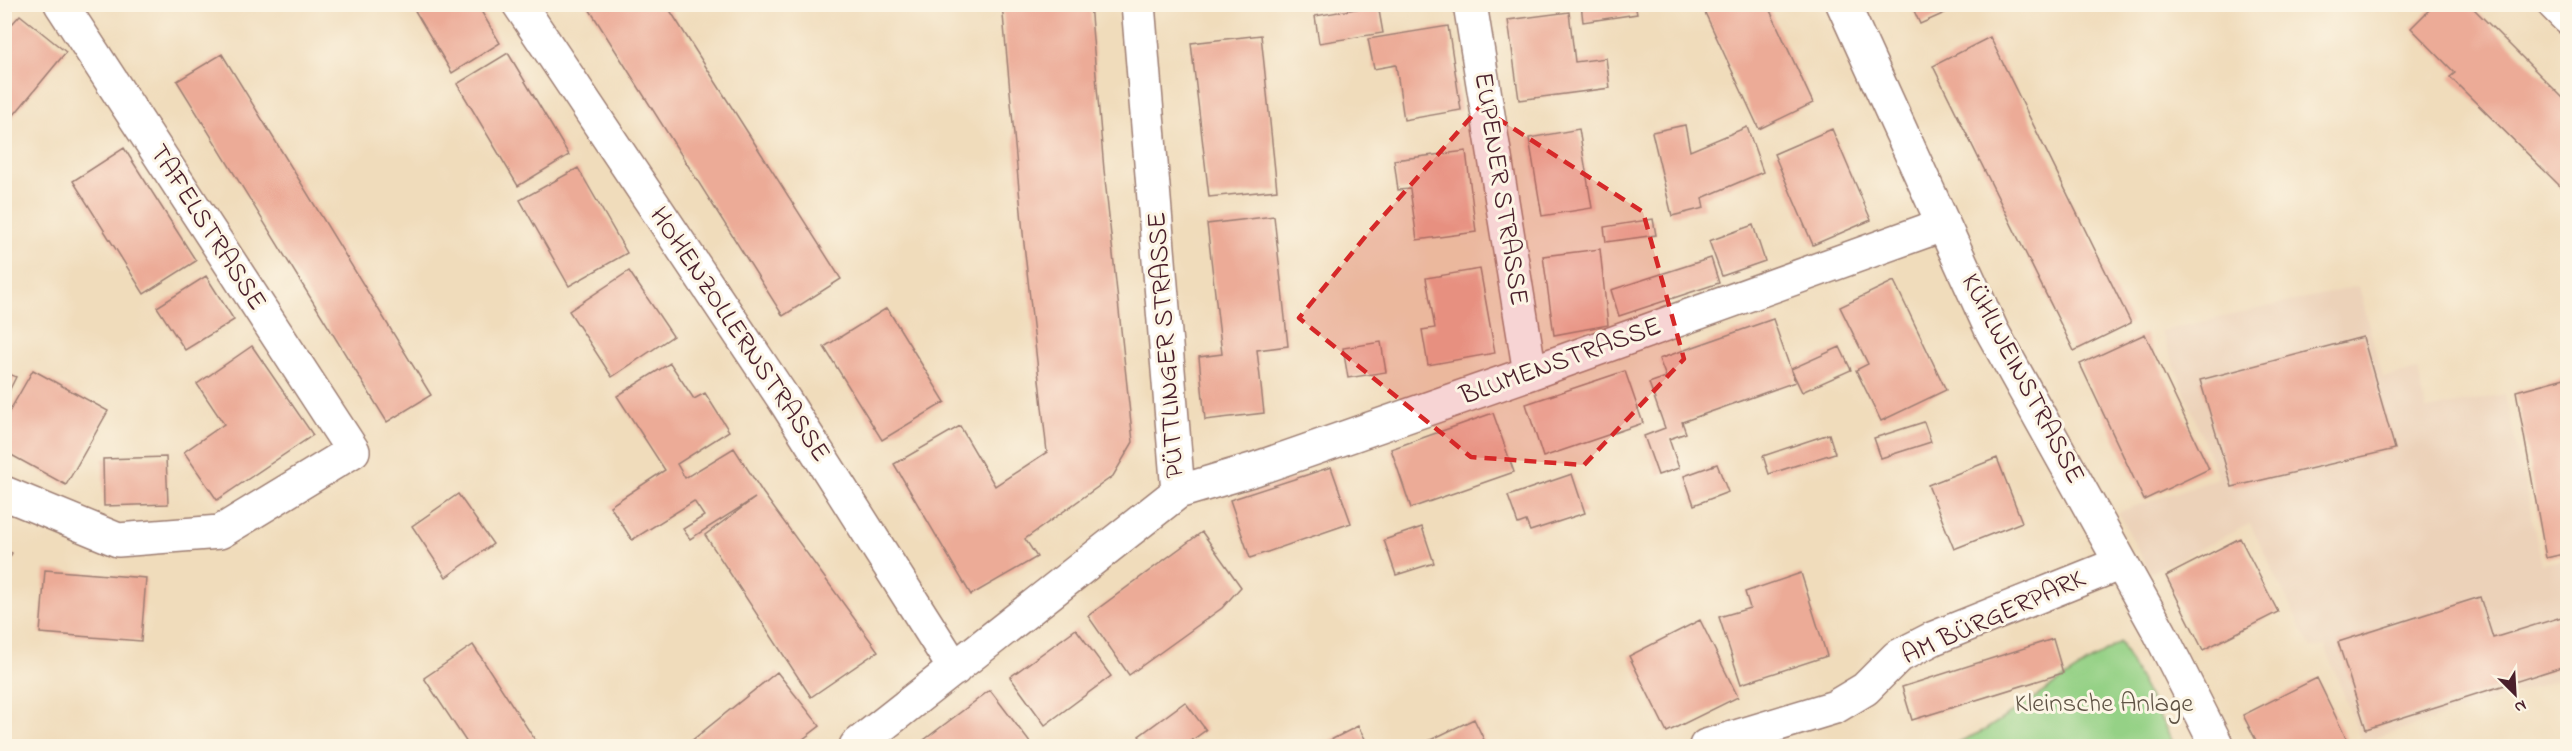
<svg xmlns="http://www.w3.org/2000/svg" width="2572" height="751" viewBox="0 0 2572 751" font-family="'Indie Flower',sans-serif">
	<rect width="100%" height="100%" fill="#fcf5e5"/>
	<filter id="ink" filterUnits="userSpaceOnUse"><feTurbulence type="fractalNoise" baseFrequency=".0167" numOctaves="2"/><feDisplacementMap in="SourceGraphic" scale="12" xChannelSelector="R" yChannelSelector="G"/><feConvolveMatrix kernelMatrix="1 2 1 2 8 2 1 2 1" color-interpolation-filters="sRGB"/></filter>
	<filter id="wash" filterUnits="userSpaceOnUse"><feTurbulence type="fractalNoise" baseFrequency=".008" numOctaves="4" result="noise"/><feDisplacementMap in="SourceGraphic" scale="24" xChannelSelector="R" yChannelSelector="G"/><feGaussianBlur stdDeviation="1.35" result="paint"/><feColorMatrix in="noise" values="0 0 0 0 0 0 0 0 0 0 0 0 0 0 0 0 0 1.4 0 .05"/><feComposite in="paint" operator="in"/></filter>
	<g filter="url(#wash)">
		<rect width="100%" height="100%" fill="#f0dcbb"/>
		<path fill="#ecd2b9" d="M2359,286l23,91 36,-7 8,40 79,-16 37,170 25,-5v118l-205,65 -37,-96 -14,3 -61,-125 -100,49 -32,-61 100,-34 -57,-147z"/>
		<path fill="#95d186" stroke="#707858" stroke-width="1.5" d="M2120,642l55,104h-225l35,-16z"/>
		<g id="blocks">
			<path fill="#ecab97" d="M411,4h66l23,39 -48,30z
				M586,4h80l175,275 -58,37z
				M1002,4h88l14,166 29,272 -20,34 -88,63 12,18 -66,38 -77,-131 66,-38 35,60 52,-34 -23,-208z
				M1581,4h54l2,10 -54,8z
				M1701,4h66l46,99 -54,26z
				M1911,4h54l-45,20z
				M2358,4h22l-2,7z
				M2435,4h34l99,99v83l-4,4 -114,-113 5,-4 -44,-45z
				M1378,5l5,28 -64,10 -4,-27z
				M1569,12l6,50 31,-4 4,30 -91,12 -11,-80z
				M20,15l46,37 -62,75v-94z
				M1448,26l13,84 -57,10 -8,-55 -22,4 -6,-30z
				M1261,35l16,155 -68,7 -18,-154z
				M1990,37l141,286 -57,28 -141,-285z
				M508,53l61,102 -51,31 -61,-102z
				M222,54l209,341 -44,27 -210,-341z
				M1685,125l5,26 57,-24 16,45 -61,26 2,10 -32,8 -20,-84z
				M1579,129l13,79 -50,8 -13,-78z
				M1832,129l39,91 -58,25 -39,-91z
				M124,148l72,113 -52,33 -71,-113z
				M1466,151l10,81 -59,8 -7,-51 -12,1 -4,-30z
				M578,168l49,85 -58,33 -49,-86z
				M1274,216l14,130 -31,4 7,63 -59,7 -6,-63 23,-3 -15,-130z
				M1653,219l3,16 -50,7 -2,-15z
				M1753,225l12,36 -43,15 -13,-35z
				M1600,249l8,76 -54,10 -11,-79z
				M1711,258l8,25 -100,33 -8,-26z
				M1480,269l15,84 -67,12 -6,-35 13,-2 -9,-50z
				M629,271l44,65 -61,41 -43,-66z
				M206,276l28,44 -49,30 -28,-43z
				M1894,281l52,109 -65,31 -25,-51 12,-6 -28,-57z
				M887,308l58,94 -63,38 -58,-93z
				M1773,319l22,63 -113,40 4,11 -17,6 10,29 -21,7 -14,-39 21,-8 -16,-45 17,-6 -7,-18z
				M2145,334l64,135 -65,31 -64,-136z
				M2363,337l32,112 -163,38 -32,-107z
				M1381,342l5,30 -38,6 -5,-30z
				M252,346l61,89 -96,65 -33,-48 40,-28 -27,-40z
				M1840,347l11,23 -49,22 -11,-23z
				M670,363l24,36 11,-6 24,38 -52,33 8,14 49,-30 29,45 115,158 -67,46 -106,-162 50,-37 -65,41 -7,-10 21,-13 -10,-15 -62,39 -22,-34 55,-36 -48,-74z
				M33,370l75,41 -42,74 -62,-34v-30z
				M1625,371l18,52 -100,34 -17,-53z
				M4,372l12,5 -12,24z
				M2568,377v176l-22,5 -30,-167z
				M1493,413l21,59 -103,36 -20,-59z
				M1924,422l7,20 -50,16 -7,-20z
				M1829,434l6,19 -66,21 -6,-18z
				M166,457l2,47 -64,2 -1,-47z
				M1997,458l25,64 -68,27 -26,-64z
				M1717,464l11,28 -34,13 -10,-29z
				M1331,467l20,56 -101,35 -20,-58z
				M1572,474l13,39 -55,18 -4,-10 -8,3 -10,-28z
				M458,494l35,50 -47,33 -34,-51z
				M1422,527l12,36 -38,12 -12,-35z
				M1202,532l39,55 -19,21 -93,67 -41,-59z
				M2240,538l38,74 -75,38 -37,-74z
				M4,549l8,4 -8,15z
				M45,570l101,8 -5,63 -101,-8z
				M1801,573l26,83 -86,28 -22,-67 31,-9 -5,-16z
				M2480,597l13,41 75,-23v50l-202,64 -28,-87z
				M1700,620l38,77 -71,35 -38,-76z
				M1076,629l35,47 -66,49 -35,-48z
				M2053,639l10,34 -151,47 -10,-33z
				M473,645l66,101h-70l-45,-68z
				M777,672l43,54 -26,20h-109z
				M2317,678l30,62 -14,6h-74l-16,-31z
				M990,690l41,54 -3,2h-112z
				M1185,702l21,28 -22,16h-37l-8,-10z
				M1474,719l13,27h-69z
				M1358,726l11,20h-50z"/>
		</g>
	</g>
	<g filter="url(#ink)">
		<use href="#blocks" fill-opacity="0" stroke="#9d7e73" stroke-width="1.5"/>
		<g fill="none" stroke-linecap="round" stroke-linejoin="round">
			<defs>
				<path id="street" d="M519,4l266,397 170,268
					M1138,4l40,488
					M1470,4l60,369
					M1843,4l149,327 168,302 57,113
					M2554,4l14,14
					M4,493l114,47 102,-8 133,-81 -292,-447
					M856,746l322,-254 77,-23 275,-96 412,-148
					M1706,746l129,-39 30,-18 32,-32 37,-19 187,-75"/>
			</defs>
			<use href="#street" stroke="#9d7e73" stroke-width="36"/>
			<use href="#street" stroke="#fff" stroke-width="33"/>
		</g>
	</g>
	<path fill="#d62828" fill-opacity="0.2" stroke="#d62828" stroke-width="4.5" stroke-dasharray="12 8" stroke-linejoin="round" d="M1480,107l163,105 41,147 -100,106 -113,-8 -172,-139 70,-86z"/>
	<g text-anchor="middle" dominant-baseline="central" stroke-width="6" stroke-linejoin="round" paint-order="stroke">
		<g font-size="27" fill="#4a1f2b" stroke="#fcf5e5">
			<text transform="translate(1500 189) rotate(81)">EUPENER STRASSE</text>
			<text transform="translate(207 228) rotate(57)">TAFELSTRASSE</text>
			<text transform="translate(739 335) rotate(56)">HOHENZOLLERNSTRASSE</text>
			<text transform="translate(1167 345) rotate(-94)">PÜTTLINGER STRASSE</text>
			<text transform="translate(1561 362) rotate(-20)">BLUMENSTRASSE</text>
			<text transform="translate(2022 379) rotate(62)">KÜHLWEINSTRASSE</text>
			<text transform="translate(1994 618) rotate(-24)">AM BÜRGERPARK</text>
		</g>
		<g font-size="27" fill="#605446" stroke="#fcf5e5">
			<text x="2104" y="704">Kleinsche Anlage</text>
		</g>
	</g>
	<rect width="2572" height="751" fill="none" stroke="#fcf5e5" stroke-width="24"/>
	<g transform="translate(2515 694) rotate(156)" stroke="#fcf5e5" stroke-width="4.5" paint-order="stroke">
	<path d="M0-4.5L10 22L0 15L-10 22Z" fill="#4a1f2b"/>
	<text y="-9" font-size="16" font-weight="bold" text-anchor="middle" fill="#4a1f2b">N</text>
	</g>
</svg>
